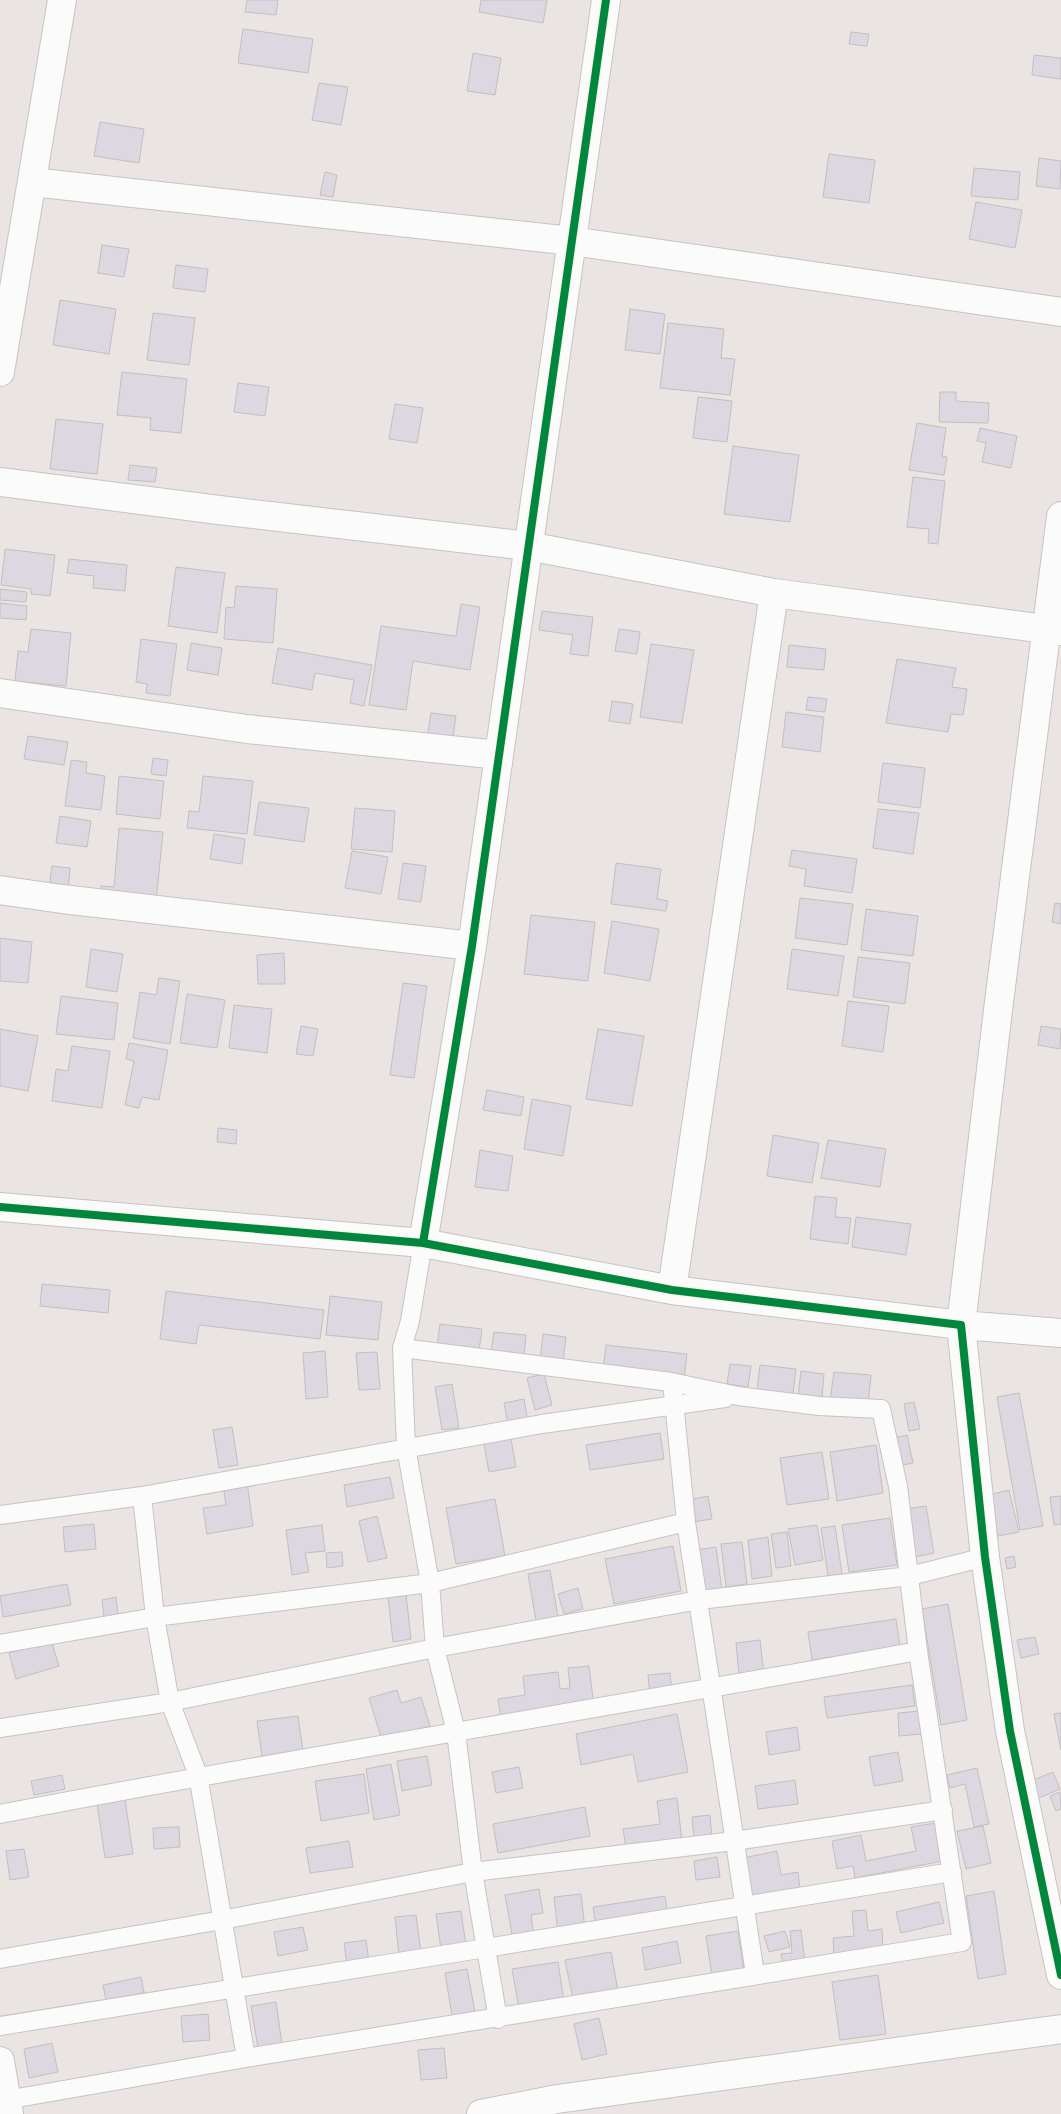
<svg xmlns="http://www.w3.org/2000/svg" width="1061" height="2114" viewBox="0 0 1061 2114" font-family="Montserrat,sans-serif">
	<rect width="100%" height="100%" fill="#eae5e2"/>
	<path fill="#dcd7e1" stroke="#c2bfbf" d="M247,0h31l-2,15 -31,-3z
		M481,0h66l-4,23 -64,-11z
		M243,29l70,10 -5,34 -70,-10z
		M851,32l18,2 -2,12 -18,-2z
		M473,53l28,5 -6,37 -28,-4z
		M1034,55l27,3v21l-29,-4z
		M319,83l29,4 -7,38 -29,-5z
		M100,122l44,7 -5,34 -45,-7z
		M829,154l46,6 -6,43 -46,-6z
		M1039,158l22,3 -1,28 -24,-3z
		M974,168l46,4 -2,28 -47,-4z
		M325,172l12,3 -4,22 -13,-2z
		M976,202l46,8 -7,38 -46,-9z
		M102,245l27,4 -5,28 -26,-4z
		M176,265l32,4 -3,23 -32,-4z
		M60,300l56,9 -7,45 -56,-9z
		M630,309l35,5 -5,40 -35,-4z
		M153,313l42,5 -6,47 -42,-5z
		M668,323l56,6 -3,29 14,1 -5,36 -70,-7z
		M122,372l65,7 -6,54 -31,-3 1,-12 -34,-3z
		M238,383l31,4 -4,29 -31,-4z
		M940,392h16v9l33,2 -1,20 -49,-1z
		M698,397l34,4 -5,41 -34,-4z
		M395,404l28,4 -6,35 -28,-4z
		M56,419l47,5 -6,50 -47,-5z
		M917,423l29,5 -4,28 5,1 -3,18 -35,-5z
		M980,428l37,8 -6,32 -29,-6 4,-19 -9,-2z
		M733,446l66,9 -9,67 -66,-8z
		M130,465l27,3 -2,14 -27,-2z
		M913,477l32,4 -7,63 -10,-1 1,-14 -22,-2z
		M5,549l50,6 -5,41 -19,-2v-5l-30,-4z
		M69,559l58,6 -2,26 -32,-3 1,-12 -27,-3z
		M176,567l49,6 -8,60 -49,-7z
		M236,586l41,3 -4,54 -49,-4 2,-32 8,1z
		M0,589l27,3 -1,10 -26,-2z
		M0,603l27,3 -1,14 -26,-2z
		M461,604l19,3 -10,63 -57,-9 -7,49 -37,-5 12,-79 75,10z
		M542,611l51,6 -5,39 -18,-2 3,-19 -34,-5z
		M31,629l40,4 -5,53 -51,-5 3,-30 10,1z
		M619,629l21,3 -3,22 -22,-3z
		M141,639l36,5 -7,52 -24,-3 1,-9 -11,-2z
		M191,643l31,5 -4,27 -31,-5z
		M651,644l43,6 -12,73 -42,-6z
		M789,645l37,4 -2,21 -37,-3z
		M278,648l94,17 -8,41 -14,-3 4,-23 -39,-7 -3,17 -40,-7z
		M897,659l59,9 -4,19 15,2 -4,26 -12,-1 -3,18 -62,-9z
		M808,697l19,2 -2,13 -19,-2z
		M612,701l21,3 -3,20 -21,-3z
		M786,712l38,5 -4,35 -38,-5z
		M431,713l25,3 -4,27 -25,-4z
		M28,736l40,6 -4,23 -40,-6z
		M153,758l15,2 -2,16 -15,-2z
		M71,760l16,2 -1,11 19,3 -4,34 -36,-4z
		M883,763l42,5 -5,40 -42,-6z
		M119,776l45,5 -4,38 -44,-5z
		M203,776l50,5 -6,53 -60,-6 2,-17 10,1z
		M259,802l50,6 -5,34 -50,-7z
		M355,808l40,3 -3,41 -41,-3z
		M878,809l41,4 -6,41 -40,-6z
		M60,816l31,5 -4,26 -31,-4z
		M119,828l44,4 -7,70 -56,-5 1,-11 13,1z
		M214,834l31,5 -3,25 -32,-5z
		M792,850l65,9 -5,34 -48,-7 2,-17 -17,-3z
		M352,851l36,6 -7,37 -36,-6z
		M403,863l23,3 -5,36 -23,-3z
		M616,863l45,6 -4,30 11,2 -2,10 -55,-7z
		M52,866l18,2 -2,23 -19,-2z
		M800,898l53,6 -6,41 -52,-7z
		M1055,903l6,1v20l-9,-2z
		M866,909l52,7 -5,40 -52,-6z
		M531,915l64,7 -7,59 -64,-7z
		M612,921l47,8 -9,52 -46,-8z
		M0,938l32,4 -4,41 -28,-2z
		M91,949l32,5 -6,38 -31,-5z
		M792,949l52,7 -6,40 -51,-7z
		M284,953l1,31h-27l-1,-29z
		M858,957l52,6 -5,41 -52,-7z
		M159,978l21,3 -10,63 -37,-6 7,-46 16,3z
		M403,983l24,3 -13,92 -24,-3z
		M187,994l38,6 -8,48 -37,-5z
		M61,996l57,7 -4,37 -58,-6z
		M848,1001l41,5 -6,46 -41,-6z
		M234,1005l38,4 -5,44 -38,-5z
		M301,1026l17,3 -5,27 -17,-2z
		M1041,1026l20,3 -1,20 -22,-4z
		M0,1029l38,7 -10,55 -28,-5z
		M598,1029l46,7 -12,70 -46,-7z
		M129,1043l39,7 -9,50 -17,-3 -3,11 -14,-3 9,-44 -8,-2z
		M72,1046l38,5 -8,57 -50,-7 4,-32 12,2z
		M487,1090l37,7 -3,19 -38,-6z
		M532,1099l39,7 -8,50 -39,-7z
		M218,1128l19,2 -1,14 -19,-2z
		M773,1135l46,8 -7,40 -45,-7z
		M828,1140l58,9 -6,38 -59,-9z
		M480,1150l33,6 -5,35 -33,-4z
		M815,1196l22,2 -2,19 16,1 -3,26 -38,-5z
		M856,1217l55,7 -5,31 -54,-8z
		M42,1284l68,6 -2,23 -68,-7z
		M166,1291l158,19 -4,29 -121,-14 -3,19 -36,-5z
		M330,1296l52,6 -4,38 -52,-5z
		M440,1324l42,5 -3,22 -42,-5z
		M494,1332l32,3 -2,20 -33,-3z
		M543,1334l23,3 -3,25 -23,-2z
		M606,1345l81,9 -3,25 -81,-9z
		M325,1351l3,46 -22,2 -3,-46z
		M377,1352l3,37 -21,1 -3,-37z
		M730,1364l21,2 -3,21 -21,-3z
		M760,1365l36,4 -3,25 -36,-4z
		M801,1371l23,3 -2,25 -24,-3z
		M834,1372l37,3 -3,30 -38,-4z
		M544,1374l8,31 -17,5 -8,-32z
		M452,1384l7,44 -17,2 -7,-43z
		M1019,1393l24,133 -23,4 -23,-133z
		M524,1399l4,22 -20,4 -4,-22z
		M914,1402l6,27 -11,2 -5,-27z
		M232,1427l6,38 -19,3 -6,-38z
		M660,1433l4,26 -74,11 -4,-25z
		M510,1434l6,33 -27,5 -6,-33z
		M907,1435l6,28 -14,3 -6,-28z
		M876,1445l7,48 -46,8 -7,-49z
		M822,1452l7,47 -42,6 -7,-47z
		M390,1477l4,21 -47,9 -3,-22z
		M247,1482l6,44 -46,8 -4,-26 23,-3 -3,-20z
		M1009,1490l10,42 -21,4 -9,-41z
		M708,1496l4,23 -20,3 -4,-22z
		M1061,1496v28l-7,1 -4,-28z
		M495,1499l10,57 -49,8 -10,-56z
		M926,1506l8,47 -19,4 -9,-48z
		M377,1516l10,42 -19,4 -9,-41z
		M890,1518l7,47 -48,7 -7,-47z
		M94,1524l2,25 -31,3 -2,-25z
		M322,1525l3,26 -20,2 4,19 -17,3 -6,-45z
		M817,1525l6,35 -28,5 -7,-36z
		M835,1526l7,48 -14,2 -7,-48z
		M787,1532l4,34 -15,2 -5,-34z
		M768,1537l4,39 -20,3 -4,-39z
		M742,1542l5,42 -21,3 -5,-43z
		M673,1546l8,45 -67,13 -9,-45z
		M716,1547l6,43 -21,3 -5,-43z
		M342,1552l1,14 -16,2 -1,-15z
		M1014,1556l2,11 -9,2 -2,-11z
		M550,1570l8,47 -22,4 -8,-47z
		M67,1584l4,21 -68,12 -3,-21z
		M578,1588l5,21 -19,5 -6,-20z
		M406,1594l5,45 -18,3 -5,-45z
		M116,1597l2,18 -14,2 -2,-17z
		M948,1604l19,116 -26,5 -19,-116z
		M896,1619l4,28 -88,13 -4,-28z
		M1035,1637l4,17 -18,4 -4,-18z
		M51,1640l8,26 -43,13 -7,-26z
		M760,1640l4,34 -25,2 -3,-33z
		M589,1666l5,41 -93,12 -3,-20 27,-4 -2,-19 35,-4 2,17 10,-1 -2,-20z
		M670,1673l2,20 -22,2 -2,-20z
		M912,1685l3,21 -88,12 -3,-21z
		M397,1690l4,13 20,-6 9,29 -48,14 -13,-42z
		M920,1711l2,23 -23,2 -1,-23z
		M1061,1713v37l-7,-36z
		M677,1714l11,58 -50,10 -5,-28 -52,11 -5,-31z
		M298,1716l5,35 -41,6 -5,-36z
		M797,1727l3,23 -31,5 -3,-23z
		M898,1752l5,29 -29,5 -5,-29z
		M427,1756l5,29 -30,6 -5,-30z
		M391,1764l9,51 -26,5 -8,-51z
		M519,1767l4,21 -27,5 -4,-21z
		M977,1768l12,56 -15,3 -9,-43 -15,4 -3,-13z
		M1053,1772l7,17 -21,9 -8,-17z
		M364,1774l5,39 -48,8 -6,-40z
		M62,1775l3,14 -31,6 -3,-14z
		M795,1780l3,24 -40,5 -3,-23z
		M1060,1792l1,17 -5,2 -6,-15z
		M677,1798l5,43 -56,7 -3,-19 37,-5 -3,-23z
		M125,1799l8,55 -28,4 -8,-55z
		M585,1807l5,29 -92,17 -5,-29z
		M710,1815l2,23 -18,2 -2,-23z
		M936,1823l7,38 -88,17 -2,-12 -16,3 -5,-28 29,-6 5,26 50,-10 -5,-24z
		M983,1826l8,37 -25,6 -9,-38z
		M179,1827l1,20 -26,2 -1,-21z
		M349,1841l4,26 -43,6 -4,-25z
		M24,1849l5,28 -19,3 -4,-29z
		M777,1851l4,24 17,-3 2,17 -49,9 -8,-40z
		M717,1857l3,20 -24,3 -2,-19z
		M539,1889l4,24 -12,2 3,22 -21,3 -8,-45z
		M994,1891l12,83 -28,5 -12,-83z
		M581,1894l4,35 -27,3 -4,-35z
		M665,1896l3,19 -72,10 -3,-18z
		M939,1902l5,21 -43,10 -5,-21z
		M866,1910l2,21 14,-2 1,21 -49,5 -1,-17 21,-2 -2,-25z
		M461,1911l5,35 -25,3 -5,-35z
		M416,1915l5,38 -22,3 -4,-39z
		M303,1927l5,23 -30,6 -4,-24z
		M801,1930l4,32 -22,3 -2,-11 11,-1 -2,-22z
		M738,1931l6,40 -32,5 -6,-40z
		M785,1931l5,16 -21,5 -5,-16z
		M366,1940l3,22 -22,3 -3,-22z
		M677,1941l4,22 -36,7 -3,-22z
		M611,1952l7,39 -45,8 -8,-39z
		M558,1962l6,40 -45,7 -7,-40z
		M467,1969l8,43 -23,4 -7,-43z
		M878,1975l8,59 -46,6 -8,-58z
		M141,1977l3,16 -38,7 -3,-15z
		M276,2002l6,42 -24,4 -7,-42z
		M208,2014l2,26 -27,2 -2,-26z
		M599,2018l8,36 -25,6 -8,-36z
		M52,2043l6,29 -29,6 -5,-29z
		M444,2048l3,30 -26,2 -3,-30z"/>
	<g fill="none" stroke-linecap="round" stroke-linejoin="round">
		<defs>
			<path id="lane" d="M423,1243l-13,78 -8,27 4,99 24,136 5,65 21,84 17,140 25,147
				M673,1392l13,130 69,452
				M142,1496l13,121 15,85 28,73 48,283
				M0,1515l142,-19 400,-72 183,-26
				M0,1644l155,-27 275,-34 256,-61
				M0,1728l170,-26 265,-54 264,-48 211,-24 75,-19
				M0,1814c305,-59 612,-107 918,-163
				M0,1959l222,-39 251,-48 261,-31 209,-31
				M0,2026l486,-78 466,-76
				M6,2100l240,-42 716,-116 -44,-291 -20,-165 -17,-77 -62,-3 -81,-10 -67,-14 -269,-34"/>
			<path id="street" d="M32,182l540,59 489,71
				M0,372l62,-372
				M0,482l219,28 309,36 246,47 287,38
				M1061,516l-63,494 -37,315 100,8
				M0,693l247,36 252,26
				M0,890l62,9 410,47
				M0,1207l423,36 249,47 289,35 24,232 25,174 51,244
				M423,1243l49,-297 134,-946
				M672,1290l102,-697
				M0,2061l9,53
				M481,2114l76,-15 504,-70"/>
		</defs>
		<use href="#lane" stroke="#c7c3c1" stroke-width="20"/>
		<use href="#street" stroke="#c7c3c1" stroke-width="30"/>
		<use href="#lane" stroke="#fcfbfb" stroke-width="18"/>
		<use href="#street" stroke="#fcfbfb" stroke-width="28"/>
		<defs>
			<path id="cycleway" d="M0,1207l423,36 249,47 289,35 24,232 25,174 51,244
				M423,1243l49,-297 134,-946"/>
		</defs>
		<use href="#cycleway" stroke="#fcf2ed" stroke-width="11"/>
		<use href="#cycleway" stroke="#00873e" stroke-width="8"/>
	</g>
</svg>
